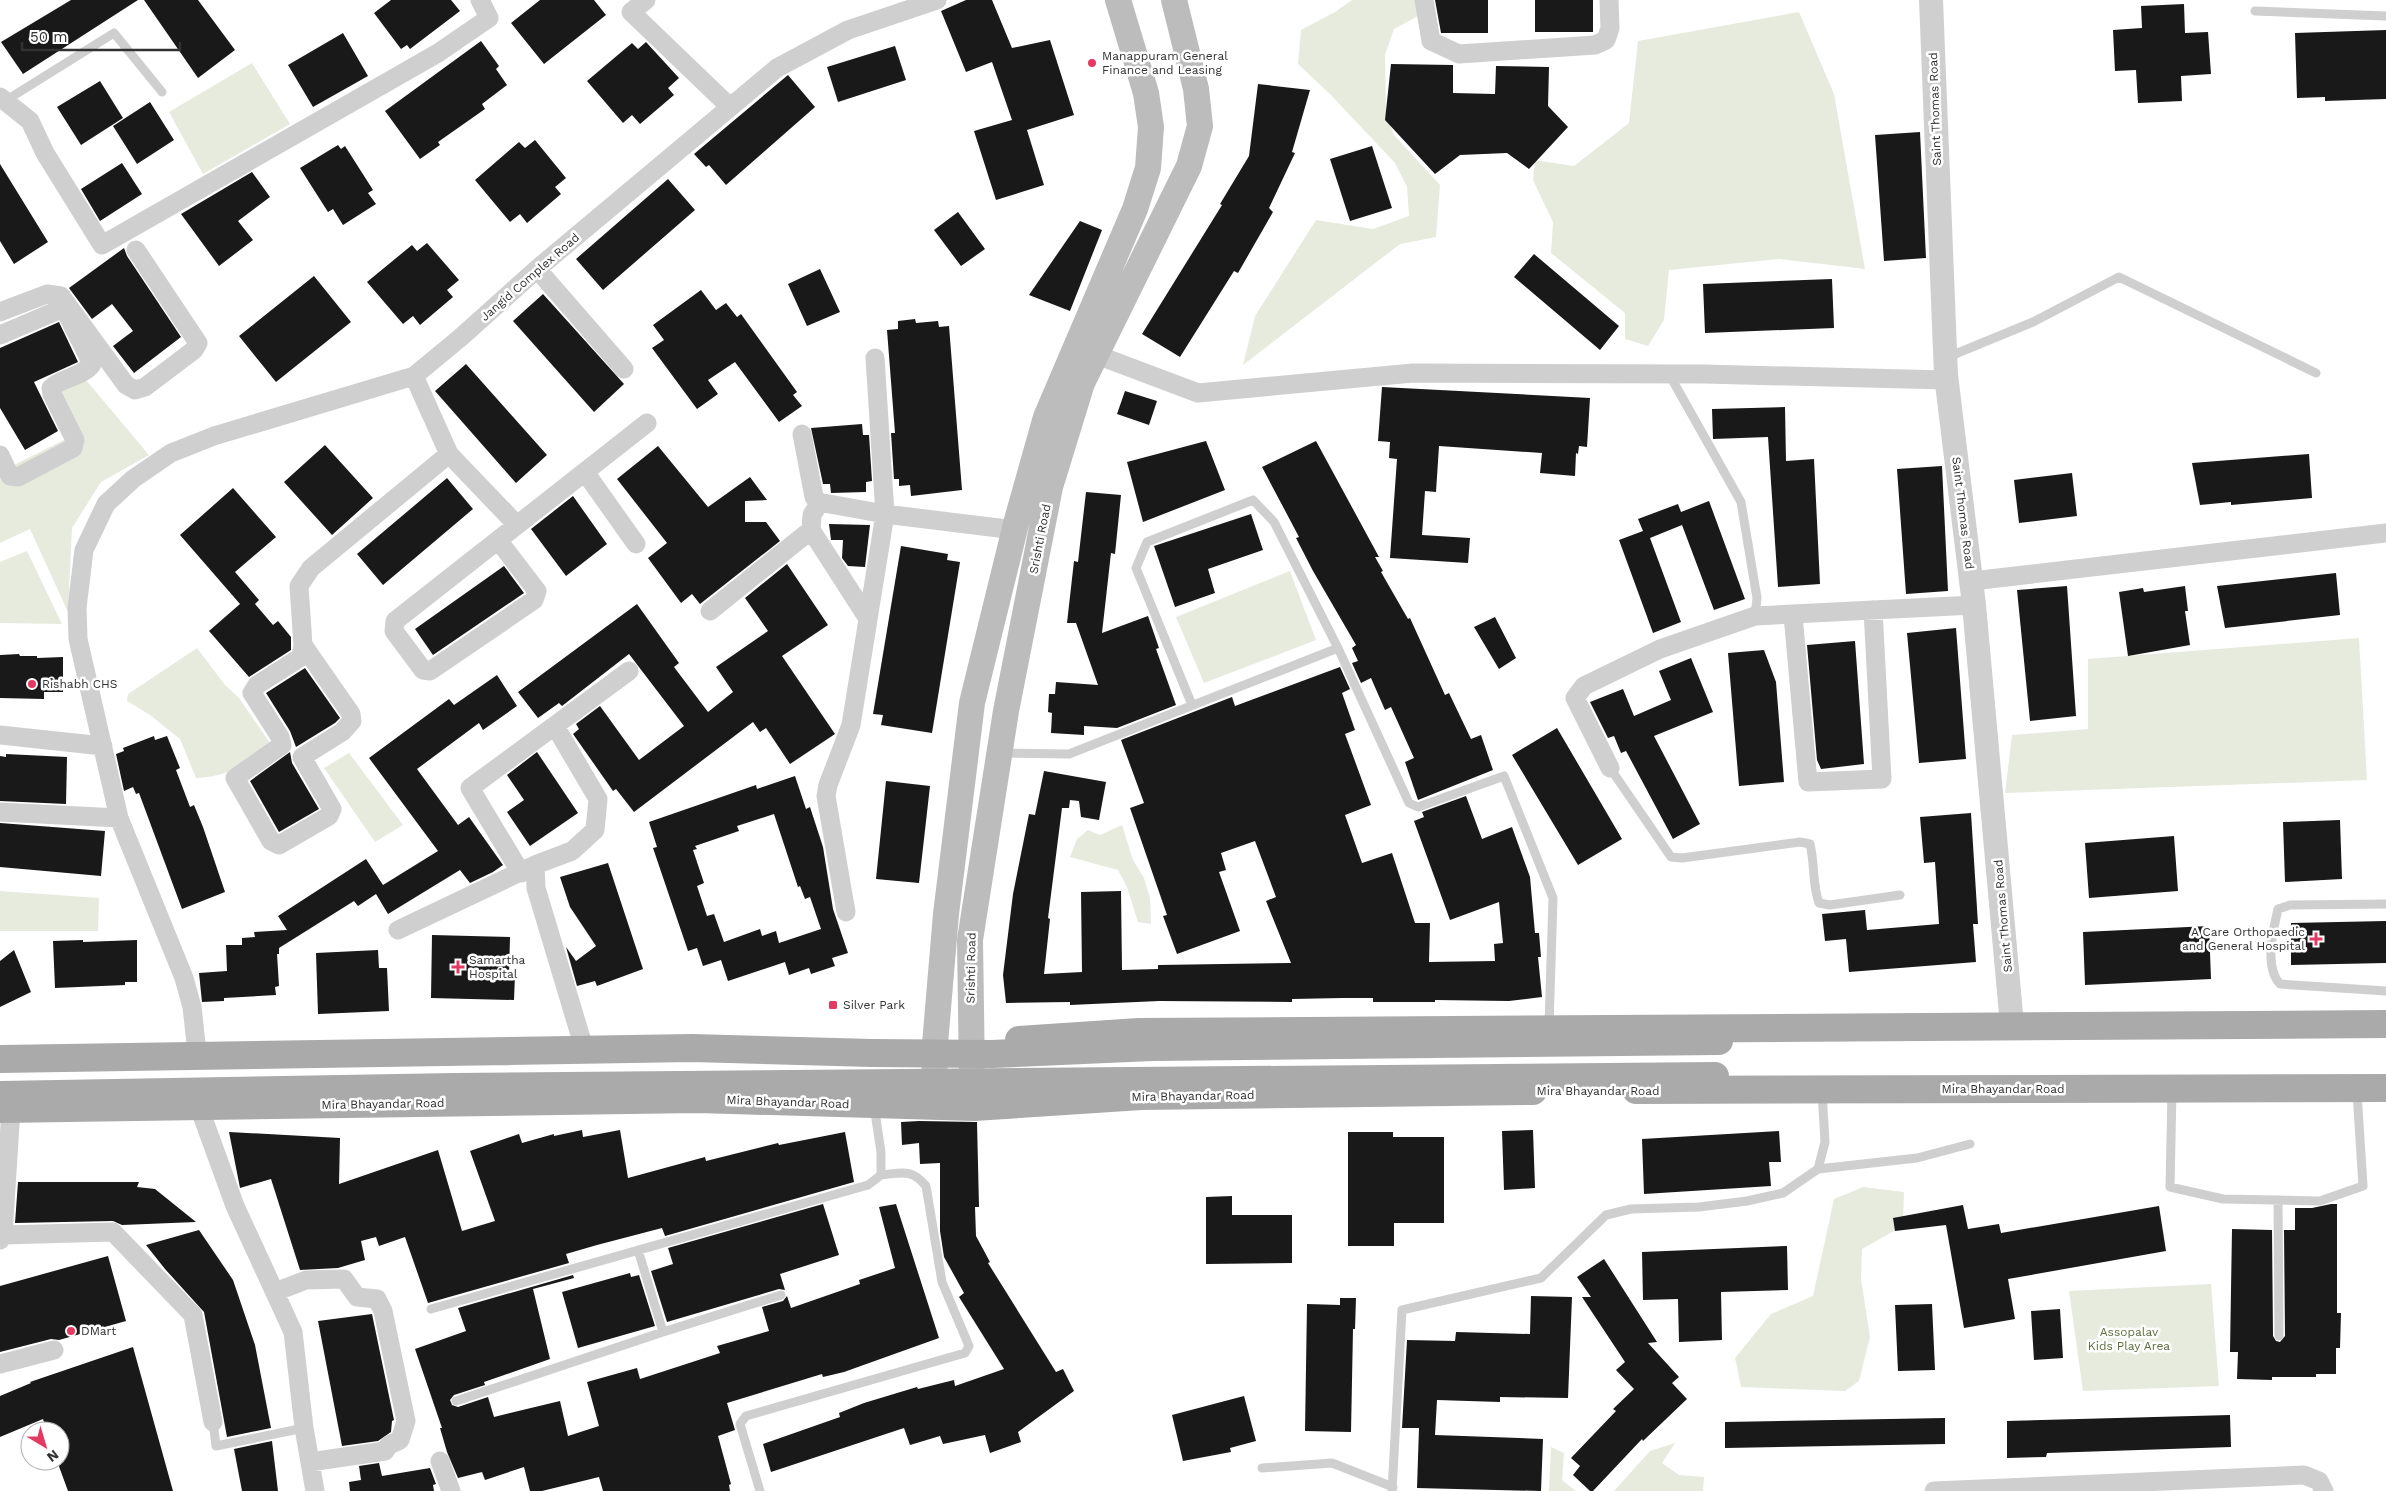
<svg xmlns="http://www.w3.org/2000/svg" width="2386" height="1491" viewBox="0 0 2386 1491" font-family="'Work Sans',sans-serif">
	<rect width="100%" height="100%" fill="#fff"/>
	<path fill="#e7ebde" d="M1352,0h64l4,15 -26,14 -9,26 1,59 8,21 46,50 -4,52 -36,7 -157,121 12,-49 61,-96 57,9 36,-13 -2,-29 -12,-24 -65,-69 -32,-30 3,-34 34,-18z
		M1799,12l35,82 31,175 -86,-10 -110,11 -5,50 -16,26 -23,-7v-26l-74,-60 2,-31 -20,-42 2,-20 39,6 55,-43 9,-82z
		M252,63l38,61 -87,50 -34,-62z
		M86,380l63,75 -48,27 -29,46 -4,84 -38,-83 -30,14v-71l76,-38 -19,-44z
		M27,551l35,73 -62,-1v-61z
		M1290,571l26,69 -112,43 -28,-66z
		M2359,638l8,142 -362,13 7,-58 76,-6v-70z
		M197,648l28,37 14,13 33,48c-26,17 -43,31 -76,32l-16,-39 -30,-24 -23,-14 1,-7z
		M349,753l54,72 -28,17 -51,-74z
		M1122,825l11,35 11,18 6,20 1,26 -13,-2 -11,-35 -9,-17 -48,-13 7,-18 11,-9 12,5z
		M0,891l99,7 -1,33h-98z
		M1863,1187l41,5 -1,34 -41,23 -1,30 9,58 -11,44 -14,10 -104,-4 -6,-29 36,-44 42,-18 21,-97z
		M2211,1284l8,102 -136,5 -14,-100z
		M1675,1443l-13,20 17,12 25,2 -1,14h-89l36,-40z
		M1551,1447l13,6 -2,27 14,11h-27z"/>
	<path fill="#191919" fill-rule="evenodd" d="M71,0h67l-115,74 -22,-32z
		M144,0h54l37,50 -37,28z
		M391,0h60l9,11 -50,38 -3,-4 -6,4 -27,-36z
		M540,0h54l12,15 -62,49 -33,-41z
		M966,0h26l20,48 38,-8 24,75 -47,15 17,55 -48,15 -22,-69 38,-11 -20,-58 -26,10 -25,-61z
		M1435,0h53v33h-47z
		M1535,0h58v32h-58z
		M2184,4l1,29 23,-1 3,42 -30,2 1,25 -44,2 -2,-33 -21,1 -2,-41 29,-2 -1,-22z
		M2386,30v69l-61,2v-4l-28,1 -2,-65z
		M343,33l25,43 -55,31 -25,-42z
		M481,41l18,25 -3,3 11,16 -25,19 3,5 -47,33 2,3 -20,14 -35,-48z
		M646,42l33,36 -11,10 6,7 -34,29 -8,-9 -9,8 -36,-42 45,-38 6,6z
		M895,46l11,34 -68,22 -11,-35z
		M1391,64l62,1v28l42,1 1,-28 53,1 -1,39 20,21 -39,42 -22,-16 -47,2 -25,19 -50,-54z
		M788,75l27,32 -89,78 -17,-20 -3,2 -12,-13z
		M100,81l23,37 -42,27 -24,-38z
		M1258,84l52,6 -18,62 3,1 -26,55 4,4 -35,61 -4,-2 -54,86 -38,-23 80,-129 -2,-1 29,-48z
		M150,102l24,38 -37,24 -24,-38z
		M1920,132l6,126 -42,3 -9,-126z
		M535,140l31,38 -11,9 6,7 -34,29 -7,-9 -10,8 -35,-42 44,-38 6,6z
		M338,145l3,4 4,-3 28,44 -5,3 8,11 -33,21 -10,-16 -5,3 -28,-44z
		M1372,146l20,62 -42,13 -20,-62z
		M122,163l20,31 -42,27 -19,-32z
		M0,164l48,78 -34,22 -14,-23z
		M252,172l18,25 -32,24 15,19 -34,26 -38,-52z
		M668,179l27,31 -92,80 -27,-31z
		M958,212l27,37 -24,17 -27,-36z
		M1080,221l22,9 -32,81 -41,-16z
		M427,243l32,37 -12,10 6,7 -33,28 -7,-9 -10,8 -36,-42 45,-37 5,6z
		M124,248l3,8 54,81 -47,36 -21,-27 20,-15 -21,-27 -20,15 -23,-31z
		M1534,254l85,72 -19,24 -86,-73z
		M820,269l20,43 -33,14 -19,-42z
		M314,276l37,46 -75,60 -37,-46z
		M1832,279l2,49 -129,5 -2,-49z
		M701,290l15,20 10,-7 11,14 4,-3 56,78 -4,3 9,11 -23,16 -44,-60 -27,18 10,14 -21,15 -45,-61 12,-8 -11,-15z
		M543,294l81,90 -30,28 -81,-91z
		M915,319l1,4 22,-2 1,6 10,-1 13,164 -51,6 -1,-11 -11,1v-7h-5l-3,-46h4l-8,-103 11,-1v-8z
		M59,322l19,40 -44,20 24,49 -33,19 -25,-42v-60z
		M466,364l81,91 -31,28 -81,-92z
		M1382,387l208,11 -3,49 -8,-1 -1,8 -2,-1 -1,23 -35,-3 2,-20 -103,-7 -3,46 -11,-1 -3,44 48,3 -2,25 -78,-5 7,-99 -8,-1 1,-16 -12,-1z
		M1125,391l32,10 -8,24 -32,-11z
		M1785,407l1,54 28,-2 6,125 -42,3 -10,-150 -55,2 -1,-30z
		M862,424l1,11h6l3,46 -6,1v10l-35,1 -1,-9h-7l-12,-56z
		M1206,441l19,49 -82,32 -16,-60z
		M1316,441l63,116h-4l8,14 -2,1 27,47 2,-1 35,77 4,-2 22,46 10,-4 12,35 -75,30 -13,-38 9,-4 -23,-51 -6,3 -14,-32 -10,5 -9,-20 6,-2 -6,-13 4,-3 -43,-74 -17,-33 3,-1 -37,-70z
		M325,445l48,53 -41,37 -48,-53z
		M658,446l50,61 42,-30 17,23 -22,1v21h21l14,19 -80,63 -8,-10 -11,9 -33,-45 19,-15 -50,-64z
		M2309,454l3,44 -81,7v-3l-31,3 -8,-42z
		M1942,466l6,125 -42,3 -9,-125z
		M2072,473l5,43 -58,7 -5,-43z
		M447,478l26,31 -90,76 -26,-31z
		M233,488l43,49 -41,35 24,28 -4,4 18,21 5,-4 13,16v13l-42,27 -40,-46 31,-27 -60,-69z
		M1086,492l35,3 -6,59 -4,-1 -9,80 46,-17 11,32 -3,1 20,56 -59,23 -33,-2v9l-33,-2 1,-20 -4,-1 1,-18h6l1,-12 42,3 -22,-62h-9l7,-62 4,1z
		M573,496l34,48 -41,32 -35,-47z
		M1709,501l36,98 -31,11 -32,-85 -32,13 31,84 -28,11 -34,-93 24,-9 -5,-12 40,-15 3,8z
		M1251,514l12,36 -55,19 7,24 -40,14 -21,-61z
		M829,524l41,1 -5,42 -17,-1 -6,-8 1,-18h-12z
		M901,546l47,8 -1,6 13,2 -28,171 -51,-8 2,-10 -10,-1z
		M787,564l41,61 -46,31 53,78 -45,30 -24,-36 -6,4 -7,-10 -119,90 -18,-23 -3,2 -40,-57 6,-5 -3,-5 24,-18 39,54 45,-34 -55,-72 -67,52 -3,-3 -21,15 -20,-26 119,-88 42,59 -5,4 34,45 25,-20 -17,-25 52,-36 -23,-33z
		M504,566l20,27 -91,62 -18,-26z
		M2336,573l4,42 -115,13 -8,-42z
		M2067,586l9,130 -46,5 -13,-131z
		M2185,586l3,25h-3l5,34 -62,11 -9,-64 24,-4 1,4z
		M1495,617l21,41 -17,11 -25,-42z
		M1956,628l10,131 -47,4 -12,-130z
		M1855,641l9,123 -43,5 -4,-9 -10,-115z
		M1764,650l12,32 8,100 -45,4 -11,-133z
		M19,654l1,2h17v2l26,-1v35h-19v7l-44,-1v-43z
		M1691,658l22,54 -59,24 46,88 -27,15 -47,-88 -5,2 -7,-17 -6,2 -18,-36 33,-13 11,27 37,-16 -12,-29z
		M1340,667l10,22 -8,4 13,37 -10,4 26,71 -26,10 17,48 30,-10 23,70h15l-1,39 66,-1 -1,-17 9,-1 -4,-41 -49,18 -36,-99 10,-4 -2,-5 44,-16 16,43 30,-12 18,50 5,56h4l2,24h-3l4,40 -33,4 -74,-1v2h-62v-4h-30l-51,1v3l-133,-1 -89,4v-3l-64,1 -3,-28 10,-81 16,-80 6,1 9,-44 62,11 -7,38 -18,-3 -2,-16 -9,-1 -1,8h-7l-14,110 2,1 -6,55 38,-2 -1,-80 40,-1 1,79 36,-1v-4l133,-2 -25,-62 10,-4 -21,-56 -34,12 5,17 -7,2 21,59 -63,23 -14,-38 4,-1 -37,-107 14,-5 -23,-63 111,-43 3,9z
		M305,668l35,50 -5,5 -39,24 -6,-16 -24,-38z
		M497,675l20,31 -34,24 -4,-7 -62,46 41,56 11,-8 34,48 -10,7 -23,11 -10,-13 -72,44 -12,-20 -18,12 -4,-5 -75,47v6h-2l2,32 -4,1 1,8 -52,3v3l-22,1 -3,-29 28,-2 -1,-26h16v-7l13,-1 -1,-5 33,-2 -9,-14 88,-57 17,26 55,-34 -69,-93 80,-59 5,6z
		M1557,728l65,111 -44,26 -66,-110z
		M154,736l1,4 12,-4 13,32 -4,2 14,37 4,-2 9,22 22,65 -43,17 -43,-116 -3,1 -3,-7 -9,4 -8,-37 8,-3 -1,-3z
		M290,752l2,11 27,46 -40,23 -29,-51z
		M537,752l41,61 -48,33 -23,-34 17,-12 -17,-25z
		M6,754l61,3 -1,47 -66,-3v-45l6,1z
		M795,776l11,33 4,-2 13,40 10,62 15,44 -16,5 3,8 -24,8 -2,-6 -20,7 -4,-13 -57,19 -7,-21 -18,6 -6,-18 -9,3 -35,-103 4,-1 -8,-25 107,-37 1,4zM774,814l24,73 2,-1 5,13 5,-2 11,32 -42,14 -3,-12 -14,5 -2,-7 -36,13 -10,-28 -7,2 -10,-30 7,-3 -11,-33 4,-1 -2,-3 44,-15 -2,-5z
		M886,781l44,5 -11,97 -43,-4z
		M1971,813l7,111h-5l3,38 -127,10 -3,-33 -21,2 -3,-27 43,-4 2,20 72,-6 -4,-62 -11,1 -4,-46z
		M2340,820l2,59 -57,3 -2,-60z
		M0,823l105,8 -4,45 -101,-9z
		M2174,836l4,55 -89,7 -4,-55z
		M608,863l35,106 -46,17 -2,-5 -18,5 -11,-39 10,14 20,-15 -26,-39 -10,-30z
		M2386,921v42l-95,2v-42z
		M2209,926l2,53 -126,6 -2,-53z
		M432,935l78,2 -1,38h6l-1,25 -83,-2z
		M83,940v2l54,-2v42h-12v3l-70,3 -2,-47z
		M14,950l17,42 -31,15v-46z
		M378,950l1,18h8l2,43 -71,3 -2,-61z
		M919,1121l58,1 2,85h-4l1,29 14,26 -2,1 68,109 7,-3 11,22 -56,41 3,10 -31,11 -5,-18 -42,9 -3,-8 -30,9 -6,-17 -133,44 -8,-28 77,-27 -1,-4 25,-10 53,-16 1,2 36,-9 1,6 49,-17 -45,-72 5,-4 -20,-36 -4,-26v-68l-20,1 -1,-21 -17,2 -1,-23z
		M582,1130l1,7 37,-7 8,48 77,-21 1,4 72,-18 1,2 66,-13 9,50 -189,54 -3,-8 -65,17 -31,9 3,9 -141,40 -23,-66 -26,9 -3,-9 -15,4 4,19 -27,8 -38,2 -29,-91 -31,9 -11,-56 111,6 -1,46 99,-34 24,81 33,-10 -25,-70 49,-17 3,9 32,-9v2z
		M1533,1130l2,58 -31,2 -2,-59z
		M1779,1131l2,31h-12l2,24 -127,8 -2,-55z
		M1348,1132h45v5h51v86h-50v23h-46z
		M18,1182h121l-2,5 18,2 41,33 -74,3 -9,-4 -98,2z
		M1232,1196v19h60v48l-86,1v-67z
		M823,1204l16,51 -59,19 5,16 -6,-1 -112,33 -16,-51 22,-7 -5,-16z
		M896,1204l43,134 -95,34 -21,5 -1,-3 -95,29 8,27 -17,6 13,48 -2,1 1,6h-127l-4,-14 -57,14h-12l-6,-24 -39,13 -3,-8 -24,6 -11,-26 -7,-24h2l-27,-79 51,-18 -8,-23 115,-33 1,3 -41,11 17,70 -66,23 1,3 -31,10 -4,5 2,5 6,2 30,-10 6,20 66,-16 8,35 31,-10 -12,-44 50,-14 3,11 80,-26 -3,-7 52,-15 -7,-24 21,-6 4,-5 4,12 69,-24 -1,-4 36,-12 -16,-61z
		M2331,1204h6v109h4l-1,35h-4v26h-20v3h-44v3l-35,-1 1,-27h-8l2,-123 40,1 1,106 3,5 4,1 5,-6 -1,-106h11v-22h17z
		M1963,1205l5,24 31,-5 2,9 158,-27 7,45 -158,28 7,40 -51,9 -18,-103 -51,6 -2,-13z
		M199,1230l34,50 22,65 16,83 -44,9 -23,-125 -39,-43 -19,-24z
		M1787,1246l1,44 -67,2 1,48 -43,2 -1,-43 -35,1 -1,-48z
		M108,1256l18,65 -67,19 -8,-1 -51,13v-66z
		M1604,1259l53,83 -9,1 31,34 -7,6 15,16 -44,42 -1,-2 -49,52h-3l-17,-16 7,-9 -9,-8 45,-47 -3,-2 21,-20 -18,-19 9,-8 -43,-65h9l-14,-20z
		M630,1273l1,4 8,-2 16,51 -77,22 -16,-56z
		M1531,1296l41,1 -4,101 -68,-1v5l-63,-2 -2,35 108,4 -2,52 -124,-3 2,-60h-17l5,-88 48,1 1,-9 74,2z
		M1340,1298h16l-1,31h-2l-2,103 -46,-1 2,-127 33,1z
		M1932,1304l3,66 -37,1 -3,-66z
		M2060,1309l3,49 -29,2 -3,-49z
		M372,1314l22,106 -2,1 -1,11 -13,9 -36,5 -24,-125z
		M133,1347l40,144h-105l-11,-30h3v-30h-13l-4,-12 -43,18v-41l31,-13 -1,-1z
		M1244,1396l12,45 -26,7 1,4 -48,9 -11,-46z
		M2230,1415l1,32 -184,6 -1,4 -39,1v-37z
		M1945,1418v26l-220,4v-26z
		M272,1441l6,50h-36l-8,-42z
		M379,1463l3,13 48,-8 6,16 -3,1 1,6h-84l-1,-9 12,-2 -2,-14z"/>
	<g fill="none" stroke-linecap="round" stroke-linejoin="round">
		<path stroke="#cfcfcf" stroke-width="9" d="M2255,11l131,5
			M5,101l109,-68 48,59
			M1948,357l85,-35 86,-45 197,96
			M1669,374l72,128 16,96 -2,18
			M1192,705l-56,-137 11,-26 106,-42 21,22 64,126 71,155 9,4 86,-31 49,122 -4,128
			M1001,753l68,1 269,-106
			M1610,768l61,89 11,1 118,-16 10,2c5,20 2,40 9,59l11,2 70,-10
			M2386,904l-96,1 -12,4c-5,21 -14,58 2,75l106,7
			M2172,1091l-2,96 53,12 97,2 43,-15 -6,-94
			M1818,1169l99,-11 53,-14
			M2278,1200l1,136
			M638,1250l25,82
			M431,1309l437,-124 13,-10v-23l-7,-46
			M456,1401l207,-69 118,-37
			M213,1422l3,24 88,-18
			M1262,1468l70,-5 61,24
			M760,1491l-20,-67 6,-8 219,-63 4,-7 -27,-64 -16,-96c-15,-18 -24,-13 -45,-11
			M1392,1491l10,-181 139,-32 65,-63 25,-6 68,-2 48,-6 36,-8 35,-24 7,-27 -3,-50"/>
		<path stroke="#cfcfcf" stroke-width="19" d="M646,0l-15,12 99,95
			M1424,0l7,41 28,13 136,-9 11,-5 4,-12 -1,-28
			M0,97l30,24 15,32 57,92 336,-192 51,-35 -9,-18
			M537,269l87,100
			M0,312l47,-18 14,2 65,89 9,5 10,-3 49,-37 4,-7 -62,-93
			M0,335l61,-26 6,5 25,50c-9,13 -30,13 -41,24l1,6 23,46 -2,8 -55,29 -8,-1 -10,-21
			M1097,355l101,38 215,-20 291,1 242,6
			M802,434l12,63 4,5 67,12 130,16
			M449,454l68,71
			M585,472l51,72
			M820,502l-8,13 -1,15 56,87
			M498,540l39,51 -3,9 -104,71 -7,-1 -29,-39 1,-10c84,-66 168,-132 252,-198
			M1972,581l414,-48
			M710,611l101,-81
			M1793,615l15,167 74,-3 -9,-169
			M303,645l48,69 1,7 -10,11 -40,25 30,52 -3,7 -50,29 -8,-4 -36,-63 47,-33 -2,-8 -28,-44 5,-8 44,-28 2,-12 -4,-59 12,-18 138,-114 -35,-78
			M0,735l103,11
			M1610,768l-35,-70 9,-12 76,-37 95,-33 219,-11
			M0,812l119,6
			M535,865l1,23 45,150
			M521,873l-51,-85 159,-117
			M846,912l-20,-116 2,-11 23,-60 34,-211 -10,-156
			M398,930l137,-65 37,-14 23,-21 3,-31 -43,-73
			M196,1043l-4,-36 -8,-29 -65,-160 -41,-179 -1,-31 7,-58 22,-46 27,-25 38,-26 43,-17 200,-60 46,-38 77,-69 240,-201 71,-38 89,-30
			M199,1107l36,99 58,126 11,96 11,63
			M3,1235l110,-3 80,83 20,107
			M0,1240l3,-5 8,-126
			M275,1292l31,-12 38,-1 13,18 20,2 6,12 23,110 -6,19 -11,5 -4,6 -75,11
			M0,1364l54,-14
			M440,1461l11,30
			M1934,1491l370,-16 15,6 5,10"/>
		<path stroke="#cfcfcf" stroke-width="24" d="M1931,0l15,375 28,230 38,420"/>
		<path stroke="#bcbcbc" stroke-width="26" d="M972,1076l-2,-136 36,-229 44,-224 32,-104 107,-217 11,-40 -4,-37 -22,-89
			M934,1105l1,-61 11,-130 26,-211 45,-183 29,-103 89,-208 13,-41 3,-41 -5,-34 -28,-93"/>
		<path stroke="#aaa" stroke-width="28" d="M1019,1040l120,-8 1247,-8
			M1636,1090l750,-2
			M0,1109l698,-10 276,8 167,-11 392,-5"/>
		<path stroke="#aaa" stroke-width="28" d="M0,1059l692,-11 180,5 120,1 160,-7 567,-6
			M0,1095l455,-8 1260,-11"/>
	</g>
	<g fill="#e33a62" stroke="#fff" stroke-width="2">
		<circle cx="1092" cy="63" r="5"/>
		<circle cx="32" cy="684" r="5"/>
		<path d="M2313.5 931.5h5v5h5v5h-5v5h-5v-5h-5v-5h5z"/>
		<path d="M455.5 959.5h5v5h5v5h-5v5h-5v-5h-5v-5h5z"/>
		<rect x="828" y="1000" width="10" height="10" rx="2.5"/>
		<circle cx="71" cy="1331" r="5"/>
	</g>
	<g text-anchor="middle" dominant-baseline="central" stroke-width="5" stroke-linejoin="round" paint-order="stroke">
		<g font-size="12" fill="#323232" stroke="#fff" text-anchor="start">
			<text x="1102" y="56">Manappuram General<tspan x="1102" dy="14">Finance and Leasing</tspan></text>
			<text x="42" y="684">Rishabh CHS</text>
			<text x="2305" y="932" text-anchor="end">A Care Orthopaedic<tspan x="2305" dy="14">and General Hospital</tspan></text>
			<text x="469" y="960">Samartha<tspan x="469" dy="14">Hospital</tspan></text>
			<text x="843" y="1005">Silver Park</text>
			<text x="81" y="1331">DMart</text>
		</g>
		<g font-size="12" fill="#323232" stroke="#fff">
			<text transform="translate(1935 109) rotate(-92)">Saint Thomas Road</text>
			<text transform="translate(530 277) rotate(-41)">Jangid Complex Road</text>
			<text transform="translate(1963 513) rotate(83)">Saint Thomas Road</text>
			<text transform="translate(1040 539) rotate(-79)">Srishti Road</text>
			<text transform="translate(2003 916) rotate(-95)">Saint Thomas Road</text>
			<text transform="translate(971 968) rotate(-89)">Srishti Road</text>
			<text x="2003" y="1089">Mira Bhayandar Road</text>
			<text x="1598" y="1091">Mira Bhayandar Road</text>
			<text transform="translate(1193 1096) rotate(-1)">Mira Bhayandar Road</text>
			<text transform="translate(788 1102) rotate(2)">Mira Bhayandar Road</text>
			<text transform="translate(383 1104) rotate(-1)">Mira Bhayandar Road</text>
		</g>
		<g font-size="12" fill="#5d6e3f" stroke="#fff">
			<text x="2129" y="1332">Assopalav<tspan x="2129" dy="14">Kids Play Area</tspan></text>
		</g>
	</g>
	<g transform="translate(45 1446) rotate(142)"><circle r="24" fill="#ffffff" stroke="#adadad"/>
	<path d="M0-4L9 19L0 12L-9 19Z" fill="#e33a62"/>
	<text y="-8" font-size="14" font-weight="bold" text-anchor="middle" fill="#323232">N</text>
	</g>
	<path d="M22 42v8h158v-8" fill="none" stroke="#323232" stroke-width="2.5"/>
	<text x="30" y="42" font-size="15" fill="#323232" stroke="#ffffff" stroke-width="4" paint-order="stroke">50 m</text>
</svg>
